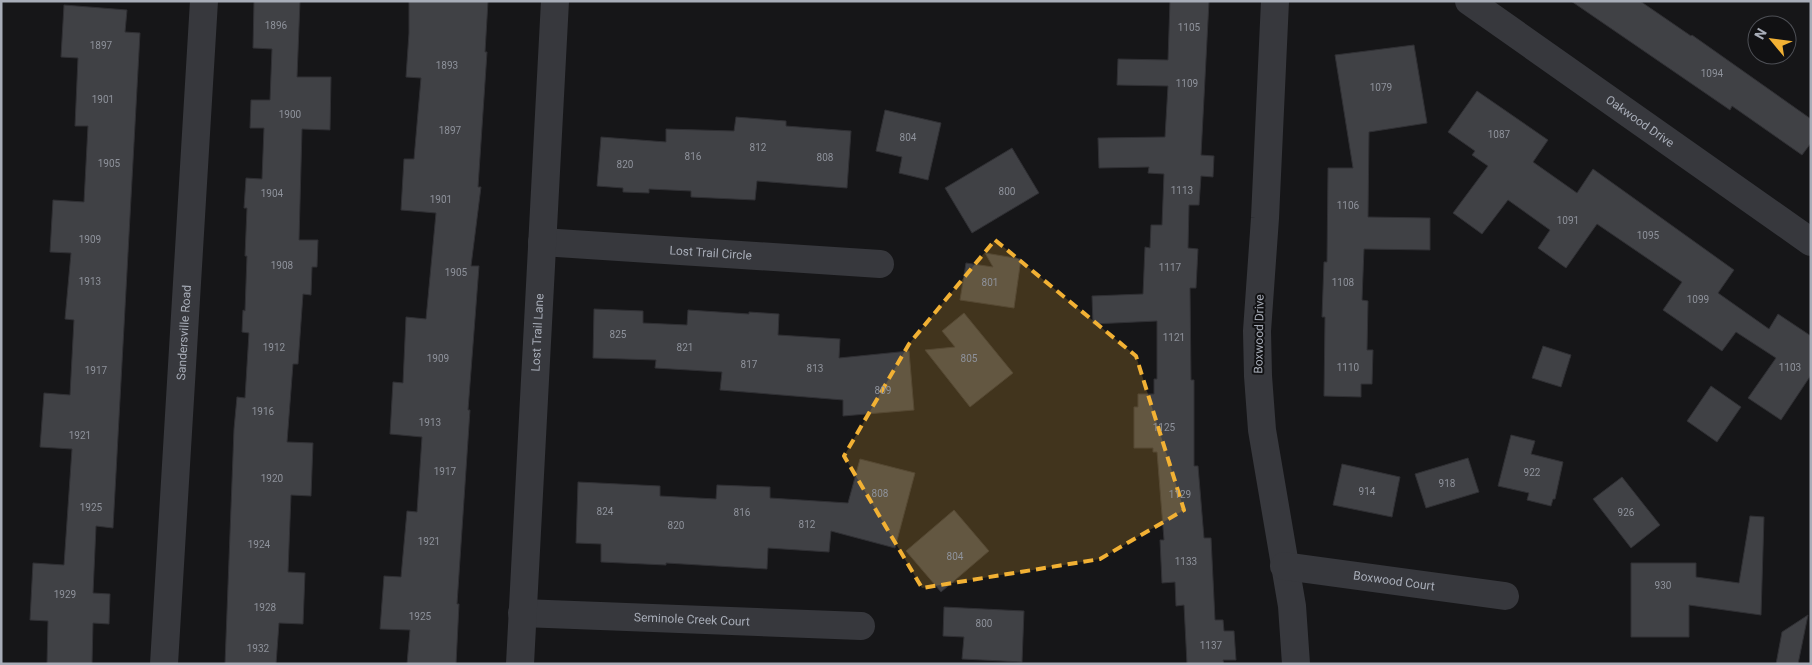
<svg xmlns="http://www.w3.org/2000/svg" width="1812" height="665" viewBox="0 0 1812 665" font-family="Roboto,sans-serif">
	<rect width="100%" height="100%" fill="#161618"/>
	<path fill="#404145" stroke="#303034" d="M254,1h46l-3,76h34l-1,53 -28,-1 -3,111h19l-1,27h-5l-1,28 -8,-1 -5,70h-5l-6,78 26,1 -2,53 -20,-1 -3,77 17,1 -2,51 -24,-1 -3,41h-51l9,-235 3,-32 8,1 4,-65 -7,-1 1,-22 2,1 2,-55h-2l2,-48h-3l2,-30 16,1 2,-51h-14l1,-28h19l2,-51 -19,-1z
		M409,1h79l-3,51h2l-9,135h3l-10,79h8l-11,144h2l-13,194h2l-3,60h-49l3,-34 -30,-1 4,-53 17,1 6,-66 10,1 5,-75 -32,-3 3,-52 10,1 3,-66 20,2 10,-106 -35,-3 3,-51h10l7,-81 -15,-1 3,-44z
		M1170,1h39l-8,154 13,1 -1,21 -12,-1 -2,29h-10l-1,43 10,1 -2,39h-6l1,92h3v86h4l6,72h7l4,82h8l1,11h10l2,29h-13l1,4h-37l-3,-59 -8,1 -1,-24 -13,1 -2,-43h4l-7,-88h-4v-4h-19v-41h4v-13h16v-15h3v-58l-64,3 -1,-28 51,-2 2,-47 5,1 1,-23h11l2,-51 -16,-1 1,-6 -50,1 -1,-30 67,-1 3,-51 -51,-1 1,-26 50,1z
		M1571,1h69l51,35 1,-1 119,84v24l-9,12 -70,-49 -2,4z
		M64,5l63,5 -2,22 15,1 -27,495 -17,-2 -3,67 17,1 -1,30 -16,-1 -1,41h-45l1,-43 -18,-1 3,-57 31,2 8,-116 -32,-2 4,-54 26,2 4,-75 -9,-1 6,-66 -21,-1 3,-52 31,2 4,-76h-13l3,-68 -17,-1z
		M1414,45l13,78 -58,9 -1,85 62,1v32l-66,-1 -2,51 6,1 -1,49h6l-1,34h-11v13l-37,-1 1,-79h-3l2,-55h3l1,-94h25l-18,-113z
		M1477,91l71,49 -15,22 44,31 16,-24 141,101 -16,23 51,36 9,-15 33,22v39l-30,45 -33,-22 28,-40 -40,-26 -14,19 -59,-41 19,-28 -85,-58 -31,44 -28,-20 12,-18 -42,-30 -26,34 -29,-21 35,-47 -16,-11 3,-4 -27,-19z
		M885,110l56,13 -13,57 -29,-7 3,-16 -26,-6z
		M736,117l50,4v5l65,5 -4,57 -90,-7 -2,19 -64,-3v-6l-42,-2v4l-26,-1v-4l-26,-2 4,-49 65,5v-13l68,2z
		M1012,148l27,45 -67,40 -27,-45z
		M985,253l36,6 -7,49 -54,-8 6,-37 27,4z
		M594,309l49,2v12l44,2 1,-15 61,4v-2l30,2 -1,21 62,4 -1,19 70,-7 5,59 -71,6v-16l-123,-10 2,-18 -67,-4 1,-8 -63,-2z
		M964,313l49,60 -43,34 -45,-57 30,-3 -13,-16z
		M1543,346l28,9 -10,32 -29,-9z
		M1711,386l30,21 -24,35 -30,-21z
		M1511,435l24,6 -4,13 32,8 -8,37h-2l-2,7 -24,-6 2,-7 -31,-7z
		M1468,458l11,34 -53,16 -11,-34z
		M860,459l55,14 -20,75 -64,-17 -2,21 -61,-4 -1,21 -101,-6v2l-65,-3v-18l-25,-1 2,-61 82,4v10l56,3 1,-14 53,2v11l78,5z
		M1342,464l58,13 -8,40 -59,-12z
		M1622,477l38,48 -29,23 -38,-49z
		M954,510l35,41 -48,41 -35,-41z
		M1750,516l14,1 -3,98 -72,-10v32h-58v-74h65v14l43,6z
		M944,607l80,4 -2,51 -60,-3 2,-22 -21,-1z
		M1808,615l-10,49h-22l6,-32z"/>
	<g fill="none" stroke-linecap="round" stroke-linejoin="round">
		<g stroke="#37383d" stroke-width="28">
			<path d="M1275,1l-10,217 -8,113 1,45 4,54 30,176 4,58"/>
			<path id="s1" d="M1469,1l342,241"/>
			<path id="s2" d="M542,242l338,22"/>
			<path id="s3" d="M1284,566l221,30"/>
			<path id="s4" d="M522,613l339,13"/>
			<path id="s5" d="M164,664l40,-663"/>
			<path id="s6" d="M520,664l35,-663"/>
		</g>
	</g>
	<path fill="#f2b134" fill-opacity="0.2" stroke="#f2b134" stroke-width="4" stroke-dasharray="10 6" stroke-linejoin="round" d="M995,240l141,116 48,154 -84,49 -178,29 -78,-132 65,-112z"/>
	<g text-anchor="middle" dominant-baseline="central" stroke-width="4" stroke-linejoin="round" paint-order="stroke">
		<g font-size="10" fill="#8e929b">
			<text x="276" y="25">1896</text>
			<text x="1189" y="27">1105</text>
			<text x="101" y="45">1897</text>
			<text x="447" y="65">1893</text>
			<text x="1712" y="73">1094</text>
			<text x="1187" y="83">1109</text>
			<text x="1381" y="87">1079</text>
			<text x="103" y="99">1901</text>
			<text x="290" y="114">1900</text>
			<text x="450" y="130">1897</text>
			<text x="1499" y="134">1087</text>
			<text x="908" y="137">804</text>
			<text x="758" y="147">812</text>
			<text x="693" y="156">816</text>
			<text x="825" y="157">808</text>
			<text x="109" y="163">1905</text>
			<text x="625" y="164">820</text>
			<text x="1182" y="190">1113</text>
			<text x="1007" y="191">800</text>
			<text x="272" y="193">1904</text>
			<text x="441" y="199">1901</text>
			<text x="1348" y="205">1106</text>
			<text x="1568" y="220">1091</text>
			<text x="1648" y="235">1095</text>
			<text x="90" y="239">1909</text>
			<text x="282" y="265">1908</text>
			<text x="1170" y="267">1117</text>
			<text x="456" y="272">1905</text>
			<text x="90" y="281">1913</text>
			<text x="990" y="282">801</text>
			<text x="1343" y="282">1108</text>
			<text x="1698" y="299">1099</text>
			<text x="618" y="334">825</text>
			<text x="1174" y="337">1121</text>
			<text x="274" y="347">1912</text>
			<text x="685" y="347">821</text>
			<text x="438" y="358">1909</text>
			<text x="969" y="358">805</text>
			<text x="749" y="364">817</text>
			<text x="1348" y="367">1110</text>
			<text x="1790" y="367">1103</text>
			<text x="815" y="368">813</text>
			<text x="96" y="370">1917</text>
			<text x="883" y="390">809</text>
			<text x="263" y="411">1916</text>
			<text x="430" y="422">1913</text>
			<text x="1164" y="427">1125</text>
			<text x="80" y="435">1921</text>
			<text x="445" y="471">1917</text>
			<text x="1532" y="472">922</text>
			<text x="272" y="478">1920</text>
			<text x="1447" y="483">918</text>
			<text x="1367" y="491">914</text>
			<text x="880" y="493">808</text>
			<text x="1180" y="494">1129</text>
			<text x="91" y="507">1925</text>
			<text x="605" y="511">824</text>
			<text x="742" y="512">816</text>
			<text x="1626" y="512">926</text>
			<text x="807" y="524">812</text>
			<text x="676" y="525">820</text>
			<text x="429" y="541">1921</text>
			<text x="259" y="544">1924</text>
			<text x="955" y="556">804</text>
			<text x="1186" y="561">1133</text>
			<text x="1663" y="585">930</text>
			<text x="65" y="594">1929</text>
			<text x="265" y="607">1928</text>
			<text x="420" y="616">1925</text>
			<text x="984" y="623">800</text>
			<text x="1211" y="645">1137</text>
			<text x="258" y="648">1932</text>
		</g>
		<g font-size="12" fill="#a8adb8" stroke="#111113">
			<text stroke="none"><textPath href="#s1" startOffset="209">Oakwood Drive</textPath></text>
			<text stroke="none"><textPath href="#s2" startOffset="169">Lost Trail Circle</textPath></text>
			<text stroke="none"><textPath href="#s5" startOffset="332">Sandersville Road</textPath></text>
			<text stroke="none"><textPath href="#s6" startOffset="332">Lost Trail Lane</textPath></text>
			<text transform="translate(1259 334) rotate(-89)">Boxwood Drive</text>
			<text stroke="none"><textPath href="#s3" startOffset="111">Boxwood Court</textPath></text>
			<text stroke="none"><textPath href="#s4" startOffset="170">Seminole Creek Court</textPath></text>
		</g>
	</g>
	<rect width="1812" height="665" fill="none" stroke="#a8adb8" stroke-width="5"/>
	<g transform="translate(1772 40) rotate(299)"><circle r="24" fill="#111113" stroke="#4d4f55"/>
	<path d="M0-4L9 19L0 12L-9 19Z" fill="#f2b134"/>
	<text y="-8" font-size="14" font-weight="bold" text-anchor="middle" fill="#a8adb8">N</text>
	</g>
</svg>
